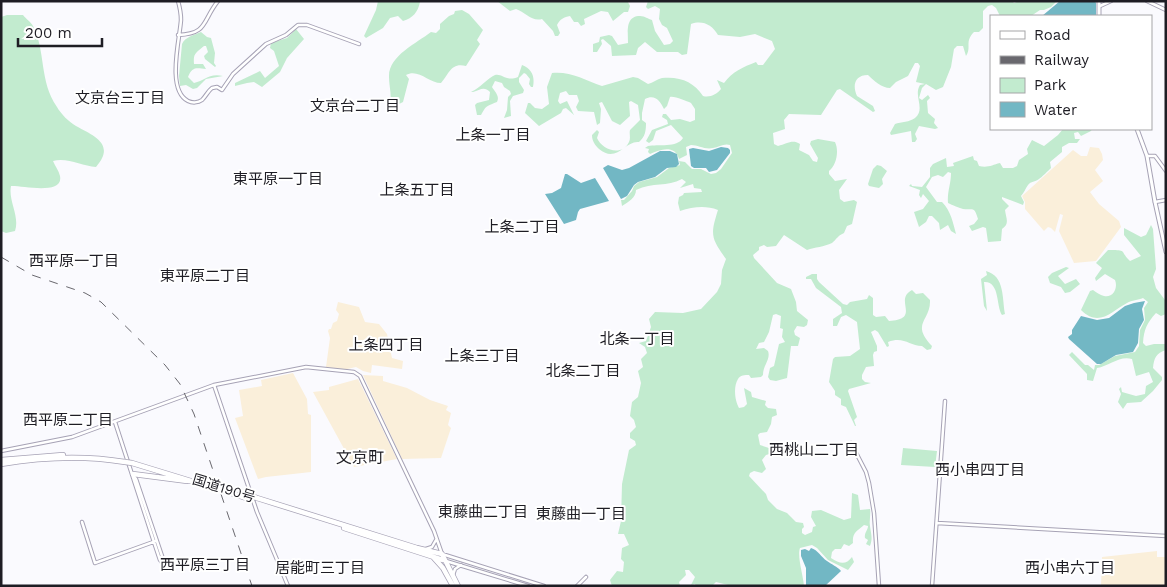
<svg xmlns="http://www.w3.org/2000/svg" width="1167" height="587" viewBox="0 0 1167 587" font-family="'Work Sans','Noto Sans JP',sans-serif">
	<rect width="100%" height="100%" fill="#fafafe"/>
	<path fill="#faefda" d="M1090,147l9,1 3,6 1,6 -8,10 8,11 -13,11 9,12 20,17 2,6 -25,34 -22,2 -15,-32 4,-16 -3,-1 -5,18 -4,-4 -3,-1 -4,4 -19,-22v-7l-3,-6 51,-46 8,6h6z
		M338,302l21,5 6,15 14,2 8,10 5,24 11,3 -1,8 -30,-4 -1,8 -8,-2 -7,-4 -13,3 -17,-3 4,-29 -2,-7 1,-2h2l2,-6 4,-2 2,-7 -3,-4z
		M293,373l14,26 1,15 3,1v57l-45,5 -8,2 -23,-61 8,-2 -4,-26 23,-4 -1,-6z
		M363,375l20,1v5l24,7 23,12 18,6 -2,4 5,3 -3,12 3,3 -10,30 -39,1z
		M358,379l39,80 -43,8 -41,-75 16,-2v-3z
		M1157,551v6h9v29h-65l1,-29z"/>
	<path fill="#c2ebcf" d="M378,1h41l1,1c-2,10 -7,16 -17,19l-5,-5 -8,2 -7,10 -17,10 -2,-2 12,-26z
		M497,1h134l-3,1 2,4 -2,6h-4l-11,9 -5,-9 -7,-1 -17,8 1,5 -4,2 -3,-4h-4l-4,-6c-6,1 -10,3 -13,9l3,8 -2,3h-3l-2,-5 -11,-12c-10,3 -17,-7 -26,-10l-6,2z
		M648,1h364l2,2 5,-2h38l-6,6 -7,3h-4l-9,6h-31l-4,-8 -4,-3 -4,1 -5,5v17l-4,4h-5c-10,10 -2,15 -8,24l-3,-10h-6l-3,3 -3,18 -8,20 -7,3 -10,-6 -4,4 -3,10 3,2 6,-5 2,3 -3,3 1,12 7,6 -1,4 4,5 -3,1 -16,-3 -4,8 2,5 -2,3h-3l-1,-11 -20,4 -1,-2 5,-9c6,-2 15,-2 20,-6 11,-9 -2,-22 5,-33l5,-1 -9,-2 4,-16 -2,-3h-3l-7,13 -12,6 -6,6c-8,0 -16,-7 -22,-13 -13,0 -16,10 -11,21l16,10 2,5 -2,1 -33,-23 -3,1 -16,25 -32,-1 -5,6 1,9 -12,4 1,11 4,2c9,-2 14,-7 22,-2l-1,6 10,5 4,6 4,1 1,-4 -8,-14 1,-3 7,-2 17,3c4,8 2,23 -6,29v3l6,7 12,-2 -8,11 1,9 4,3 10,-2 3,2 -5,22 -5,2 -3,7c-7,3 -7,6 -12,10 -8,4 -17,4 -25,7l-23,-15 -8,11 -9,1 -3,-2 -5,2v3l-6,5 1,3 23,25 14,6 5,13 1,9 11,9 -1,5 -3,2 -7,-1 -3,5 1,4 5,3 -2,8h-7l-4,32 -11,3 -6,-1 -2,-3 2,-9 4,-2 5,-22 6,-2 -3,-5 1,-8 -3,-1 1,-12 -5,-2 -3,1 -4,17 -5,10 -5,1 -3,6 8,-1 4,3c3,8 -5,14 -5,24l-2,2 -10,1 -2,-3c-4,0 -9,0 -11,4 -5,8 -3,22 1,29l5,-1 3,-3 -3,-16 7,4 1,5 14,4 -1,4 3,3 8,1 1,6 -5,2 -1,7 -4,8 -7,1 -2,2 2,10 12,4 1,4 -7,2 -4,5 4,9 -4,4 -8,-2 -4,2 -1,3 17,18 2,6 9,9 10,4 9,9 7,1 1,4 -2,2v4l3,2 7,-3 1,-5 3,-1 -5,-9 1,-6 9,-1 23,10 7,-2 1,-25 6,2 2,15 10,-1c1,6 -1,11 0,17 1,8 3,12 0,20l-4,-2 2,-4 -3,-2c-1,-5 3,-8 3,-12l-4,-1c-7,6 -12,8 -11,18l-4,3 -5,-2 -3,5h-6l-3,3 -1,6c9,6 15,7 21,-1l2,5 -6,8 -20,-10 -11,-12 -5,-3 -12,3c-3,8 3,27 4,38h-72l-16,-4 -4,4h-16l-1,-2 -4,1 4,-8 -6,-7h-4l1,5 -7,7 1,4h-68l-2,-6 7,-9 6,1 1,-10 -3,-3 1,-11 7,-3 -5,-11h-6l3,-13 1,-37 7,-34 7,-5 -1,-4 -5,-3v-5l6,-6 -2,-7 -4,-4 2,-14 6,-5 3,-14 -3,-12 5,-4 -2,-8 6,-6 -2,-6 -6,-4 7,-2 5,-14 -2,-8 6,-7 28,1 18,-4 16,-17 4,-8 1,-14 4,-11c-15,-21 -16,-24 -8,-49 -13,-5 -25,-3 -38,1l-2,-8 1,-6 4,-2 1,-2 18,-1 -1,-3 -7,-1 -1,-4 -13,4 6,-6 -4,-3c-15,8 -29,3 -46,11 0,8 -8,12 -14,16l-1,-6h3l8,-9 2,-5 5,-4 18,-5 12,-9 11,-3 -1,-4 6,1 7,7h9l10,5 5,-1 5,-4 11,-16 -2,-8c-6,-2 -11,2 -17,3 -8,2 -15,-3 -22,-3l-5,2 1,8 -8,4c-4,-14 -18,-10 -29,-5l-2,-2 1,-3 -4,-1 3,-2c10,-2 29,2 35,-8l-12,-13 -15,6 -3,9 -4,3 -3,-2 6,-11 16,-6 -1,-4 -5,-3 1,-3h3l5,6 9,-1 10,3 5,-2v-11l-4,-6c-5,-2 -16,-7 -21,-6l-3,9 -3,3c-4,-8 -9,-15 -19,-10l-3,14v7l4,3c0,8 -1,14 -7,19 -14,-2 -22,22 -40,7 -4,-4 -7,-8 -7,-14l5,-5 2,2 -2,6c5,12 25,19 32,4 2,-4 0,-8 1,-12l10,-10 -2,-15 -7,-4 -2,1 1,14 -10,9 -8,-4 -10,-19 -3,1 2,6 -1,14 -3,2 -3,-13 -16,-1 -2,-4 3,-6 -2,-6h-8l-3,-4 -6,2 -2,8 2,3 7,-3 7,14 -8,-7 -3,1 -2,4 -22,13 -14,-13 3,-10h2l5,5 7,1 7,-5 -2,-17 5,-14c18,-2 33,7 50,13l31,-9 5,1 10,6c5,-1 9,-5 14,-6 18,-2 32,4 41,18 7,2 14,-2 18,-7l-4,-9 7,3c8,-11 19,-16 32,-21l2,3h5l12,-16 -3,-8 -17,-7 -15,3 -22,-2c-6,-10 -15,-15 -27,-11l-4,30 -5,1 -4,-3h-21l-12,-10 -7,6 -2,7 -24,1 -1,-10 -8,-7 -2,1 1,4 -5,8h-4v-8l6,-2 1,-5 9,-2 3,1 6,9 10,-2c0,-11 -3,-27 12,-27 5,0 8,3 12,4l3,11 9,14 6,-1 3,-3 -6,-13 -5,-3 -3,-6 1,-10 -5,-3 -7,3 -2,-2z
		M462,10l7,4 14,16 -6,10 3,4 -14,22c-15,-4 -17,8 -25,17 -12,0 -23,-15 -35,-8l3,4 -6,23 -10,5 -3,-3c2,-9 -1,-18 -1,-27 -1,-21 28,-34 42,-45l5,1 4,-4v-5l9,-8 5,-2 1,-3z
		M7,15h16c3,4 8,7 10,11 13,25 6,55 24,81 4,7 12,15 19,19 18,10 40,18 20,41 -14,-1 -29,-10 -43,-6 2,5 6,10 7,15 4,20 -40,9 -49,10 -3,15 9,30 4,45l-9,2 -5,-2v-214z
		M296,29l8,10 -17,19 -7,14 -18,15 -8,-5 -7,1 -12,3v-3l25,-12 5,7 14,-12 -5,-15 -4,-3 1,-5 16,-5z
		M201,32l6,5 4,1 4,15 -1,10 2,3 -1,1 -10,-8 -1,-3 4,-4 -2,-6h-2c-8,7 -11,7 -10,18h9l3,5c-9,-1 -14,-3 -18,8l6,6c11,-2 14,-10 29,-7l-17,3 -9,9 -4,1 -7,-4 -6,1 -1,-10 3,-32c3,-7 12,-9 19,-12z
		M522,65c10,4 13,11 11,22h-2l-2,-3 1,-5 -4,-5 -2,-1 -5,5v4l5,8 -1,3 -10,3 -3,5 1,15 -7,2 3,-8 1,-13 3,-3 -1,-3 -6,-4 -2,-4 -7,-2 -3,6c3,5 8,9 5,15 -12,5 -10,3 -16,13h-4l-2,-10 2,-2 12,-3 1,-8c-6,-6 -10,-2 -17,0h-2c9,-4 18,-15 24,-17 7,-2 11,7 23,2z
		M1063,129h29l-1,2 -10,5 -3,-4 -4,1 1,6h5l-3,4h-8l-7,4v5l-12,10 1,6c-2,2 -10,10 -12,11 -4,3 -8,2 -11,6 -3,4 -4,8 -7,11l3,6 -1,3 -21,-8v2l7,7 -4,4c1,8 5,14 -3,19l-1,12 -13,1 -2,-14 -3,-1 -11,4 -3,-5 5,-2 4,-5c-4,-13 -4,-9 -15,-10 -3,-1 -11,-4 -15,-6 -1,-11 3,-19 3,-30l-3,-1 -5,5 -5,-2 -6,2 -6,10 11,15h5c9,9 11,21 14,32l-5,-3 -3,-6 -8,5 -1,-7 -7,-7h-3l-3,6 -7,5 -5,-15 9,-3 6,-8 -6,-7 -2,4 -2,-3 1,-5 -11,-4 2,-2 1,2 10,1 8,-10v-9l3,-4 13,-6 1,9 7,-1 -1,-3 20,-7 1,4 3,1 2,5c9,2 13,-1 21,-3l3,5h10l4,-2 2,-6 9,-6 -1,-5 5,-9 12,6 14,-11z
		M877,165l4,1 6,5 -5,8 1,5 -4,4 -10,-2 -1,-2 5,-15z
		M1151,225l2,4 3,40 -3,8 3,11 9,12 1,14 -5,2 -5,-3c-9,10 -12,16 -13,30l3,3 8,-2h12v6c-10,3 -12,8 -13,18l9,9v3l-9,11 -12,11 -14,1 -4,6 -5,-7 3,-8 -2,-5 2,-2 1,5 14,4 9,-2 1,-8 7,-4 -4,-10 -13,4 -4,-17c-12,-4 -23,7 -35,9l-4,13 -6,-1v-6l-18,-19 3,-3 13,13h3l6,5 1,-5h4l16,-9 20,-4 4,-6 1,-16 5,-10 -1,-12 4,-6 -5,-4c-5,2 -11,2 -16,5 -15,8 -28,25 -46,7l9,-19 3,-1c3,2 7,5 11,6 10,2 14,-9 11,-16l-10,-6 -9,7 -1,-3 7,-10 -6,-5 12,-13c21,0 11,1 22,11l11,-5 -17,-21v-7l17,9 5,-2z
		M1066,267l3,1 -11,8 7,8 11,-5 4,5 -10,8 -5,1 -4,-6 -11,-4 -2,-6 4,-4z
		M986,271c19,5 16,27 19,43l-3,1c-6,-9 -2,-34 -18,-33l3,29 -3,-5 -3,-27 6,-4z
		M812,274h5v5l2,3 24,22 4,1 3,-3 17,-3 2,-4 4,3v17l3,2 9,-1 4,5c33,-2 4,-21 23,-31l4,4 7,-1 7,7c1,21 -20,23 2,46l-1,3 -4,1 -5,-4c-13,0 -18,-10 -34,-4l1,4 -2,1 -9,-15 -3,-2 -4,2 6,14v5l-3,1 -1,3 1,11 -8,1 -4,8v4l3,3 6,1 -22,6 -1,2 9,26 -3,3 2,6h-1l-9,-19 -5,-2v-6l-6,-4v-4l-6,-9 4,-23 2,-2 15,-1 10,-7 -3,-27 -11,-7 -5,2 -4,9h-4v-7l9,-6 -1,-6 -25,-19 -5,-9h-5v-2z
		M903,448l34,3 -2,16 -34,-2z"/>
	<path fill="#72b7c4" d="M1060,1h35l1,2v13h-54z
		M721,147l7,1 2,2v3l-13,17 -8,2 -3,-4h-12l-3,-2 -2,-17 4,-1 16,3z
		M660,151h10l7,3 2,10 -3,3 -9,1 -12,9 -17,5 -4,3 -7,11 -6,3 -18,-31 5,-3 14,5 7,-2z
		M565,174h2l14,9 14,-5 14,23 -29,8 -2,3 -2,8 -12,4 -19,-30 7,-1 9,-5z
		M1145,301l-3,8 2,11 -5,9 -1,14 -5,9 -17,3 -15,9h-4l-28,-25 -1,-2 4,-3v-4l9,-14 16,4 12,-2 16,-12 9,-3z
		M811,548c7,2 10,9 16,13 5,4 10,5 14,10l-16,15h-19v-18l-5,-12v-6l4,-1 4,2z"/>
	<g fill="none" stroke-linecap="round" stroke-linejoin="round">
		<defs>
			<path id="minor" d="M178,1c2,7 3,12 3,19 -1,18 -15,70 7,81 4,2 10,2 14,-1 4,-4 6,-9 10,-12l5,-1 5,3 11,-16 33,-30 20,-9 12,-10h9l52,19
				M1147,1l19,9
				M1100,6l11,-5
				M178,35c30,-1 24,-14 40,-34
				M1147,156h8l11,15
				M1155,202l11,-2
				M214,385l43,127 31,74
				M115,422l39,120 6,18 3,4
				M851,443l15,29 3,11 5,30 5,73
				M1,451l71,-14 142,-52 92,-18 48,5 6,4 74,155 8,23 102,32
				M133,475l3,4 27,80v5
				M82,522l13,41 61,-22
				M937,523l229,13
				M426,549l6,-2 4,-7
				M446,561l82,25
				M453,575l2,-6 6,-4
				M577,586l9,-9
				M932,586l13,-185"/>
			<path id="major" d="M1099,16v-15
				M1137,129l10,27 8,46 11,50"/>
			<path id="highway" d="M1,460l62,-5
				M132,463l85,26
				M1,464c41,-7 83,-9 124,-2
				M133,474l54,7
				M222,490l27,9
				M257,498l160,50 25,6 16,32
				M344,528l99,32
				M434,558l9,10 10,18"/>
		</defs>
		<use href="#minor" stroke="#a6a2b5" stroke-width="4.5"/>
		<use href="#major" stroke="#a6a2b5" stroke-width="5"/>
		<use href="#highway" stroke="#a6a2b5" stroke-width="6"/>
		<use href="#minor" stroke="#fff" stroke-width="2.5"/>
		<use href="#major" stroke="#fff" stroke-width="3"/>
		<use href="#highway" stroke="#fff" stroke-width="4.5"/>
		<path stroke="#69686e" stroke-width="1" stroke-dasharray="9 9" stroke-linecap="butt" d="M1,257l31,18 53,18 16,9 64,63 15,19 14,30 58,172"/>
		<defs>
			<path id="highway-bridge" d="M125,462l7,1
				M217,489l5,1
				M248,495l9,3"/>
		</defs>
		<use href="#highway-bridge" stroke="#a6a2b5" stroke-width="6" stroke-linecap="butt"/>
		<use href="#highway-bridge" stroke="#fff" stroke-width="4.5"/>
	</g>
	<g text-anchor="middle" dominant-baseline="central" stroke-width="4" stroke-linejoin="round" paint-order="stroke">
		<g font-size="14" fill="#1e1d24" stroke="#fff">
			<text transform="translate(224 488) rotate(17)">国道190号</text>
		</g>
		<g font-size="15" fill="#1e1d24" stroke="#fff">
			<text x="120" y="98">文京台三丁目</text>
			<text x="355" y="106">文京台二丁目</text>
			<text x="493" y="135">上条一丁目</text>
			<text x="278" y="179">東平原一丁目</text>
			<text x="417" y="190">上条五丁目</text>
			<text x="522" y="227">上条二丁目</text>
			<text x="74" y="261">西平原一丁目</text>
			<text x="205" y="276">東平原二丁目</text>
			<text x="637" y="339">北条一丁目</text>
			<text x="386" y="345">上条四丁目</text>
			<text x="482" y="356">上条三丁目</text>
			<text x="583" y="371">北条二丁目</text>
			<text x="68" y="420">西平原二丁目</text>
			<text x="814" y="450">西桃山二丁目</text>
			<text x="980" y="470">西小串四丁目</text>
			<text x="483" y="512">東藤曲二丁目</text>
			<text x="581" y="514">東藤曲一丁目</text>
			<text x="205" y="565">西平原三丁目</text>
			<text x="320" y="568">居能町三丁目</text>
			<text x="1070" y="568">西小串六丁目</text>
		</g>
		<g font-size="16" fill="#1e1d24" stroke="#fff">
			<text x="360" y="457">文京町</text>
		</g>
	</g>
	<rect width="1167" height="587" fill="none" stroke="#1e1d24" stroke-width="5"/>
	<rect x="990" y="15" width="162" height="115" fill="#ffffff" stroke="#a5a5a7"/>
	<rect x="1000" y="31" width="25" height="8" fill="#ffffff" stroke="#a5a5a7"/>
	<text x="1034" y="40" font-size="15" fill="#1e1d24">Road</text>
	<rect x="1000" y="56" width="25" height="8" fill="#69686e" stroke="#a5a5a7"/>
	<text x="1034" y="65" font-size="15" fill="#1e1d24">Railway</text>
	<rect x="1000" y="78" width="25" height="15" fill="#c2ebcf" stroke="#a5a5a7"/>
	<text x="1034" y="90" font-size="15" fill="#1e1d24">Park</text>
	<rect x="1000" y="102" width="25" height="15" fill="#72b7c4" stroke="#a5a5a7"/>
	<text x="1034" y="115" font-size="15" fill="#1e1d24">Water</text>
	<path d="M18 38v8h84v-8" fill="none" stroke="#1e1d24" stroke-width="2.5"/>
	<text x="25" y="38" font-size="15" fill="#1e1d24" stroke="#ffffff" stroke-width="4" paint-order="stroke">200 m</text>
</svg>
